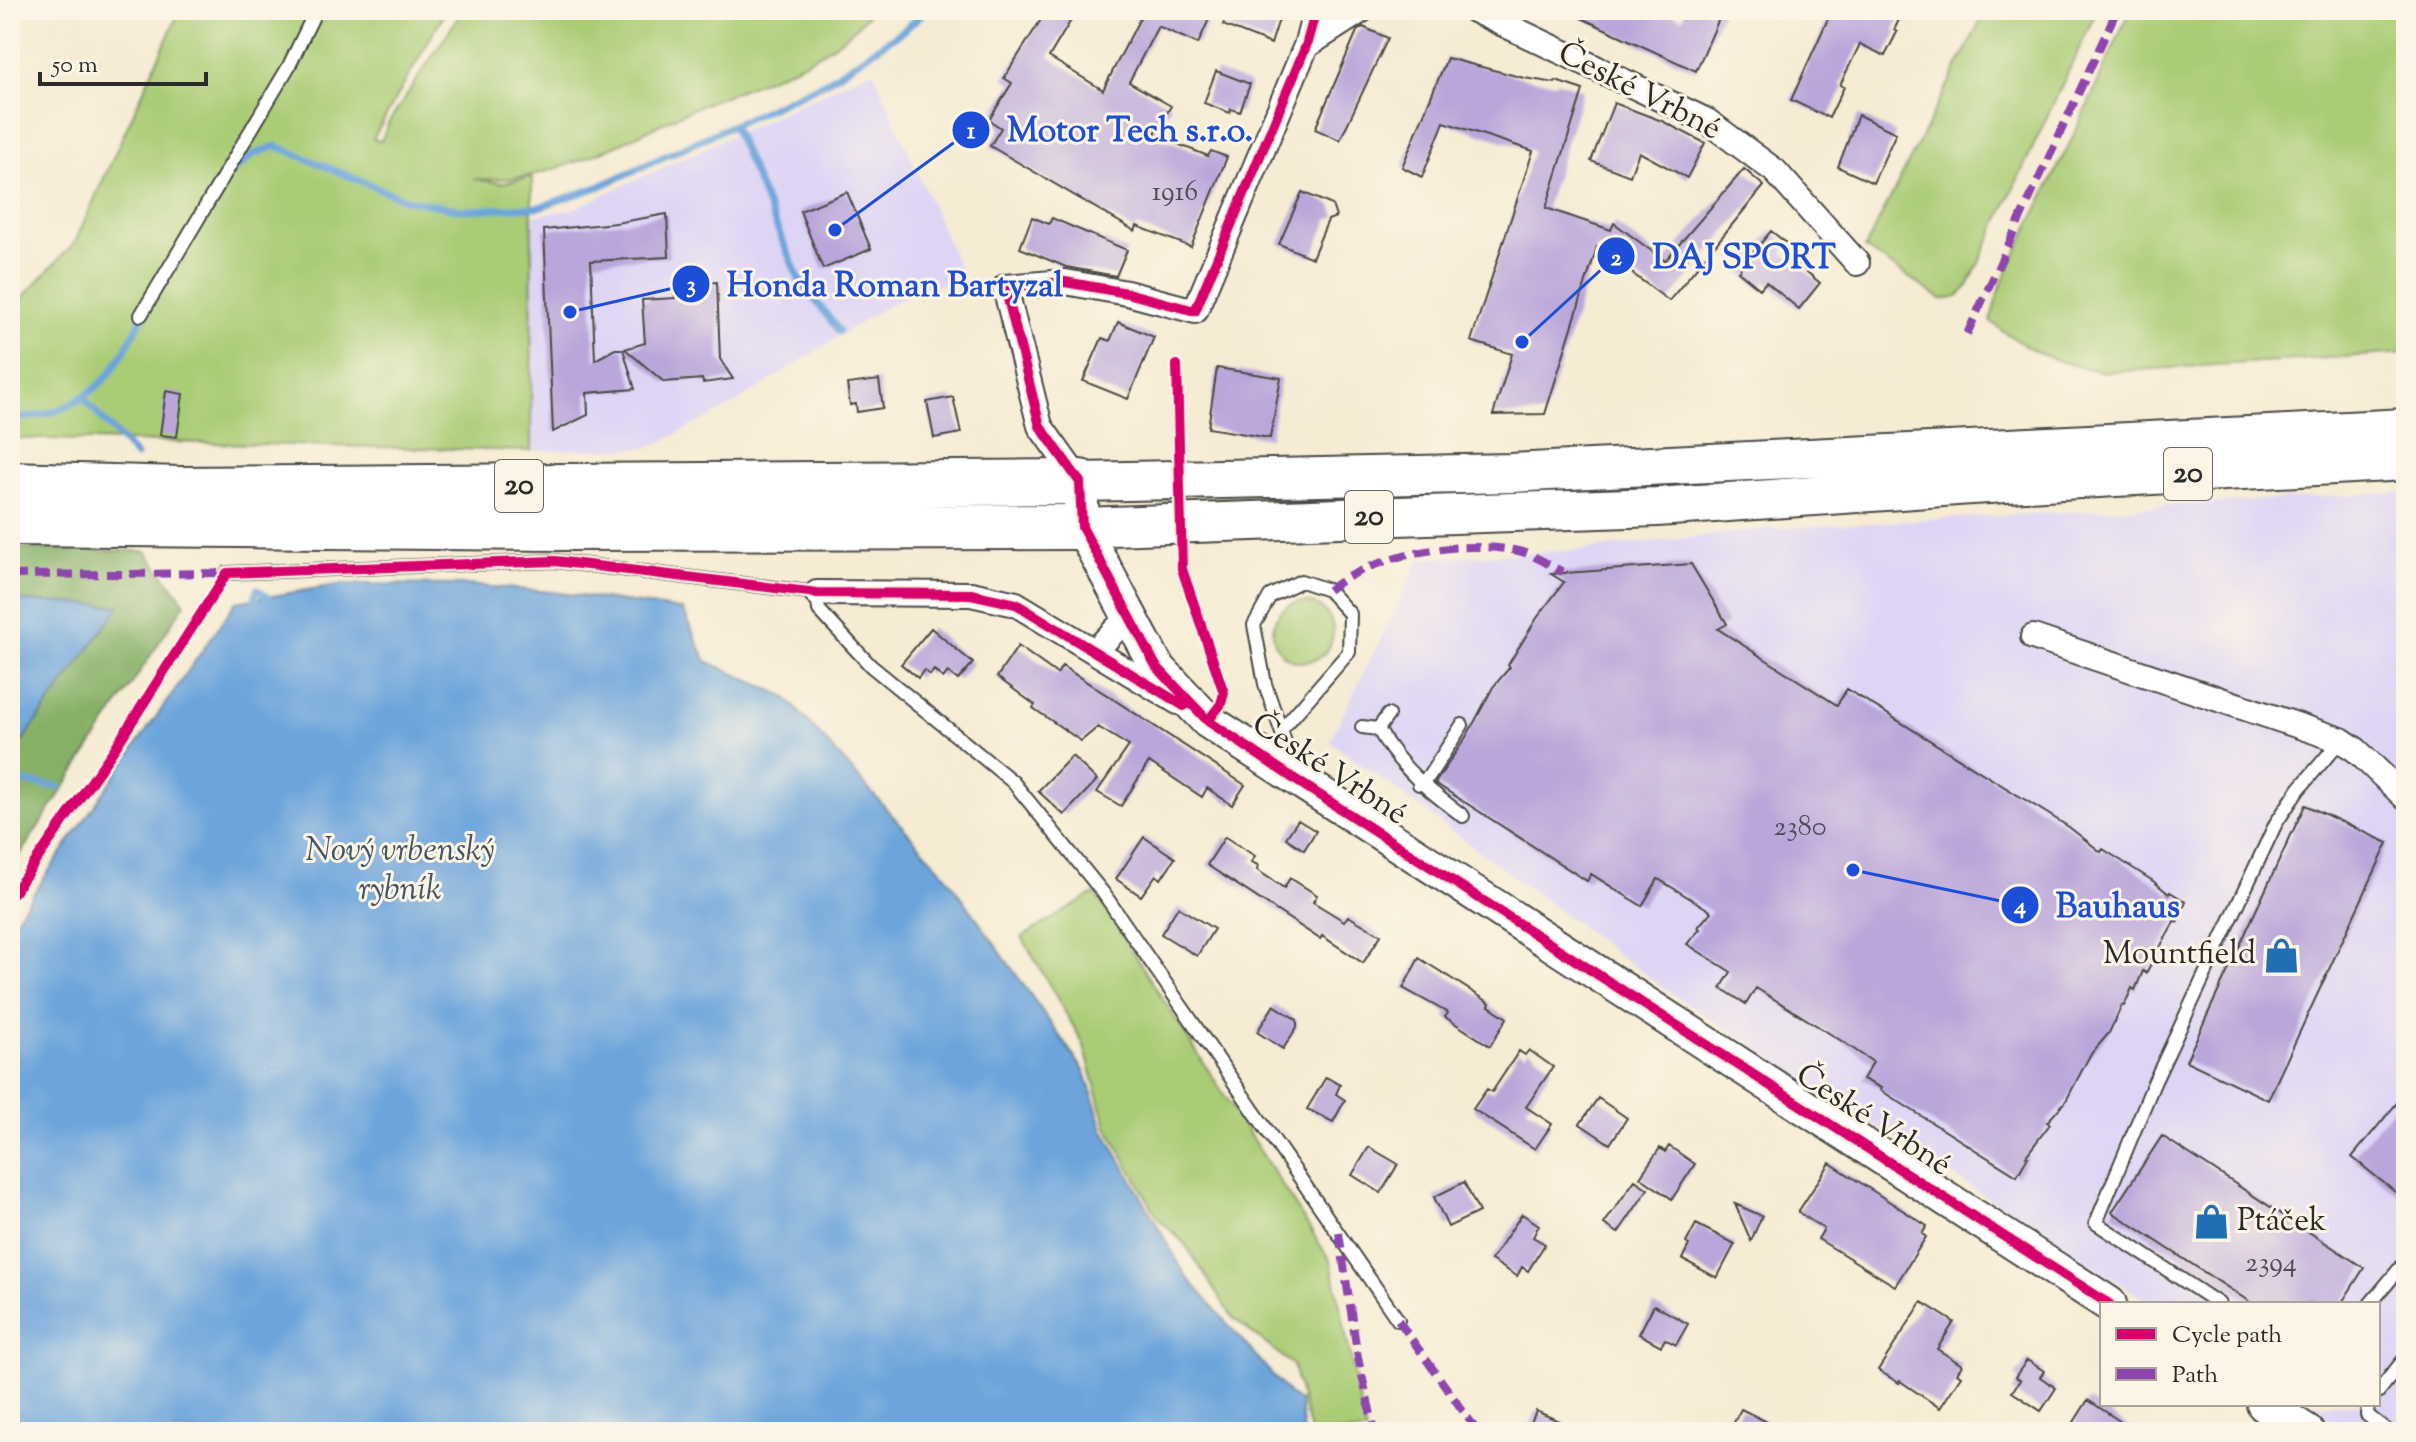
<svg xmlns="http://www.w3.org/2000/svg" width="2416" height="1442" viewBox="0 0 2416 1442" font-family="'Sorts Mill Goudy',serif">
	<rect width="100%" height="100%" fill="#fcf5e5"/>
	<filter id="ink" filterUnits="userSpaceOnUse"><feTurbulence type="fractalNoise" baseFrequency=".0125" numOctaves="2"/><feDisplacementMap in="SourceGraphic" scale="16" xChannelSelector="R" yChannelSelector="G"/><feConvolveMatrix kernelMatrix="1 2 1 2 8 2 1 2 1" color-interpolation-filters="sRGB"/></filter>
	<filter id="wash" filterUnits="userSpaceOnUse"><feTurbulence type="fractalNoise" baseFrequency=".006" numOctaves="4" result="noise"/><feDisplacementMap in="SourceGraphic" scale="32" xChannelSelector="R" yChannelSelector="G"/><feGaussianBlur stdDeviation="1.8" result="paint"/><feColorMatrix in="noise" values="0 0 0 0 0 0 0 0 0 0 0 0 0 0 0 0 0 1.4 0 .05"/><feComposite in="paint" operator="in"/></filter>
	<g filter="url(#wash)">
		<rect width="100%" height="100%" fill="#f6ebd3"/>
		<path fill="#ded5f5" d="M873,70l90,207 -54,17 -32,18 -149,96 -79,40 -118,3 1,-235 41,-7z
			M2406,492v940h-56l-44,-28h72v-100h-226l-486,-314 -336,-249 90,-182 164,-9 182,-21z"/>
		<path fill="#a9cc75" stroke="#6a7c50" stroke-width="2" d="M180,10h266l-73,129 8,2 8,-19 74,-112h409c-44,55 -118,72 -180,99 -50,23 -99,51 -152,64 -21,6 -44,7 -67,6l29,4 30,-6 -1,274 -521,-13v-127l65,-69z
			M1986,10h111l-129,276c-8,11 -14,14 -27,13l-76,-51z
			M2130,10h276v343l-299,19c-50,-8 -77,-19 -117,-51l13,-41 81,-166z
			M1546,490l-277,11 -136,2v-4z
			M1273 632a30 30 0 1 1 60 0a30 30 0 1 1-60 0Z
			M1095,893l236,369 35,170h-56l-17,-67 -60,-47 -48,-74 -27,-26 -51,-91 -24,-84 -61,-106z"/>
		<path fill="#86b066" stroke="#586e48" stroke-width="2" d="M10,548l136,3 39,52 -175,267v-112l109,-152 -109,-6z"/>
		<path fill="#6ca4db" stroke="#4c6883" stroke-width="2" d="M343,584l125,1 84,7 131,18 23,51 79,35 161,179 139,197 18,57 83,147 103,118 11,8 3,30h-1293v-505l226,-325z
			M10,600l110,6 -110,152z"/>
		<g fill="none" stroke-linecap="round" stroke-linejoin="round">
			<path stroke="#6ca4db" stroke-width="7" d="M733,126l66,153 40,52
				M228,176l26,-22 22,-8 128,53 57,11 78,-3 59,-20 228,-105 78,-52 23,-20
				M82,397l54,59
				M10,418c36,1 70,-13 96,-40 16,-18 27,-45 39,-65
				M253,606l4,-17 17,13
				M10,780l49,7"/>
		</g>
		<g id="blocks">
			<path fill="#baa6da" d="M1047,10h30l-28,47 54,33 37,-72 -19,-8h92l-15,34 -40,-18 -29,56 42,24 -17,29 54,21 3,-5 16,6 -36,90 -54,-21 -2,5 -145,-85 11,-18 -12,-8 23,-37 -8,-5z
				M1252,10h30l-11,34 -48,-19 5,-13 20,7z
				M1564,10h99l19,9 4,-9h37l-27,61z
				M1832,10h72l-10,20 3,2 -12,24 -25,-12 -20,41 4,2 -15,31 -38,-18z
				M1363,27l25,11 -48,102 -25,-11 42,-98z
				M1447,58l77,20 31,5 1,-2 27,9 -37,118 65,22 3,-7 51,38 79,-92 20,17 -95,115 -72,-54 -52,167 -52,1 19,-61 -41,-13 62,-190 -89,-29 -22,55 -20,-10z
				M1216,71l34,13 -10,28 -9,-3 -1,4 -26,-10z
				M1614,103l48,18 43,22 -18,35 -48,-26 -9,24 -39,-15z
				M1858,115l38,18 -23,50 -35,-16z
				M847,192l24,57 -48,20 -23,-58z
				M1302,192l30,13 4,12 -8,3 -16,38 -33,-14z
				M667,214l2,43 -78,4 4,99 20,-11h8l12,40 -48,4 1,22 -35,17 -9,-202 72,-7z
				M1032,217l17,7 3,-6 75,32 -11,26 -50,-9 -46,-19z
				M1771,231l18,14 -6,7 37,31 -21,26 -33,-27 -6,7 -22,-18z
				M717,282l3,77 13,20 -30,4 -1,-4 -38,3 -39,-33 20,-6 -3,-43 33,-2 -1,-13z
				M1118,322l36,15 -26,62 -45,-18 19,-43 8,3z
				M1217,368l64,10 -11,60 -62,-10z
				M879,380l4,28 -26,4 -1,-8 -6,1 -3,-21z
				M166,391l17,3 -6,43 -17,-2z
				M953,397l8,36 -27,5 -7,-36z
				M1691,564l36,60 -9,5 119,76 10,-16 222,138 32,25 2,-3 50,32 16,13 1,-2 16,10 -9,20 -2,-2 -29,53 -3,-2 -8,19 -3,-2 -8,18 -2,-1 -13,28 -19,22 -24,46 -19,21 3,2 -24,32 2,1 -11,19 -137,-86 1,-2 -18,-9 10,-17 -33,-22 -84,-52 -10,16 -25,-16 10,-16 -44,-28 13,-15 -2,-2 13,-15 -2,-2 -51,-31 -16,27 -51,-32 -4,7 -152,-98 33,-49 25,-47 17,-20 -2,-2 29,-47 27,-36 -13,-8z
				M931,628l42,35 -15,17 -10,-8 -5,6 -9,-8 -4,5 -6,-5 -6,8 -17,-14z
				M1018,646l39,28 5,-8 183,119 -13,20 -25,-17 -5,9 -53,-35 -28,44 -24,-14 32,-46 -31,-19 -17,14 -48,-33 2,-3 -38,-28z
				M1072,756l25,24 -33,35 -26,-24z
				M2305,805l83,38 -120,257 -82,-39z
				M1298,820l18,11 -12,19 -18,-12z
				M1144,837l31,21 -14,21 -5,-4 -15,21 -25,-17z
				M1225,837l30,19 -4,6 7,3 -1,5 27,18 6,-10 27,17 -4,7 31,19 4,-5 33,19 -18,28 -41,-27 -2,3 -113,-74z
				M1178,907l36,22 -17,27 -36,-22z
				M1419,958l71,45 -1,3 18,12 -17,28 -45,-29 3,-4 -45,-25z
				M1274,1005l23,15v7l-14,22 -26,-17z
				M1529,1050l24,17 -27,40 26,17 -17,25 -62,-40 14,-20 5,3 27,-41 6,4z
				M1326,1077l14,8 -4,9 9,6 -12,22 -26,-13z
				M2406,1092v109l-54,-44z
				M1598,1098l29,20 -17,26 -30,-20z
				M2162,1136l202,132 -23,36h-88l-141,-92z
				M1669,1146l26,18 -23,35 -32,-22 20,-29 5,4z
				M1369,1147l29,17 -17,29 -29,-18z
				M1830,1163l97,63 -5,8 4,3 -31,49 -77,-47 6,-10 -26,-17z
				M1635,1180l13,9 -30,44 -14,-9z
				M1464,1182l15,30 -31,15 -14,-30z
				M1735,1204l27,12 -11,25z
				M1522,1214l17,11 -6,12 12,7 -17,27 -6,-4 -5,9 -26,-16z
				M1696,1224l39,20 -18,34 -35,-19 7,-14 -3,-2z
				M1922,1302l32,20 -17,27 25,16 -5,8 4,3 -21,32 -40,-27 -1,2 -21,-13z
				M1654,1305l34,19 -12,21 -11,-6 -4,7 -22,-12z
				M2027,1360l17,11 -4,6 16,11 -15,23 -29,-19 8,-12 -5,-3z
				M2088,1400l48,32h-48l-14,-10z
				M1741,1409l46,23h-58z
				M1536,1411l48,21h-57z"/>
		</g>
	</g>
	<g filter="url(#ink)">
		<use href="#blocks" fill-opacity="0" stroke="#494844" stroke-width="2"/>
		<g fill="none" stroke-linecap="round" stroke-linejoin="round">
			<defs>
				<path id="lane" d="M141,315l148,-249 27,-56
					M227,573l328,-12 262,32 2,17 52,56 142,116 91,112 294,426
					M1388,715l-10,14c23,40 49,60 85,87
					M1362,727l16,2
					M1282,729l67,-77 1,-38 -22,-24 -27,-9 -31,15 -16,29 11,59 29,84
					M1419,784l10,-8 33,-51
					M2219,1304l-123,-81 58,-140 122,-260 23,-34 42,-49
					M2370,1304l36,-43
					M2378,1392l28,-35
					M2368,1404l-1,11 22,17"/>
				<path id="street" d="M1474,10l233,111 68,50 82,92
					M1306,46l56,-36
					M1080,482l-40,-56 -35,-139 60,-5 62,11 68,18 111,-265 10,-36
					M817,593l154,1 45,10 162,98
					M2033,637l308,103 15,10 50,48
					M1095,651l34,-35"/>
				<path id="secondary" d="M1081,501l1,26 74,139 52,55 901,583
					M2264,1404l43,28"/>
				<path id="primary" d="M1080,482l431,-9 895,-45
					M1082,527l575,-20 314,-22 435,-24"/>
				<path id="highway" d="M10,484l170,5 900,-7
					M10,523l550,5 522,-1"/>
			</defs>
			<use href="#lane" stroke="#494844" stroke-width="16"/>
			<use href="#street" stroke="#494844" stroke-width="28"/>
			<use href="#secondary" stroke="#494844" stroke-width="38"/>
			<use href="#primary" stroke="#494844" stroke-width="42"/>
			<use href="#highway" stroke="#494844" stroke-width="48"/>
			<use href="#lane" stroke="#fff" stroke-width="12"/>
			<use href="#street" stroke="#fff" stroke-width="24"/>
			<use href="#secondary" stroke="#fff" stroke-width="34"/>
			<use href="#primary" stroke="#fff" stroke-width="38"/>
			<use href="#highway" stroke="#fff" stroke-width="44"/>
			<path stroke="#8e44ad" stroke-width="8" stroke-dasharray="16 8" stroke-linecap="butt" d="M1967,334l150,-324
				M10,575l217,-2
				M1328,590c48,-36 131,-51 190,-39 15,3 31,14 45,21
				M1339,1233l19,125 17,74
				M1398,1320l80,112"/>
			<defs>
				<path id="cycleway" d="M1316,10l-10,36 -111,265 -68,-18 -62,-11 -60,5 35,139 40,56 2,45 74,139 52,55 91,61 810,522
					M1177,365l5,204 42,124 -3,11 -13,17
					M10,898l105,-150 112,-175 328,-12 262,32 154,1 45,10 168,102"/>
			</defs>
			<use href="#cycleway" stroke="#fcf5e5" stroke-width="15"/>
			<use href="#cycleway" stroke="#d6006c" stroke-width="10"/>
		</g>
	</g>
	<defs>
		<symbol id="shop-bare" viewBox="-9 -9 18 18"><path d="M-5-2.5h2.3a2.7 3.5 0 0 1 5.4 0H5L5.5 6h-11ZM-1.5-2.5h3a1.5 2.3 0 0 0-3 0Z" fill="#1f6fb2" stroke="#fcf5e5" stroke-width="2.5" paint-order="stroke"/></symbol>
	</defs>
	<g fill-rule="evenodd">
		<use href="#shop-bare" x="2256" y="930" width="51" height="51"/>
		<use href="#shop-bare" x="2186" y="1196" width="51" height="51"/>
	</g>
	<g text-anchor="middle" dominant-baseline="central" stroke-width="6" stroke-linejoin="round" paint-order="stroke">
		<g font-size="28" fill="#4f4a57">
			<text x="1175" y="193">1916</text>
			<text x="1800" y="828">2380</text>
			<text x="2271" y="1264">2394</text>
		</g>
		<g fill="#fcf5e5" stroke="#6a6863" stroke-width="2">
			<rect x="2164" y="448" width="48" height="52" rx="6"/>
			<rect x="495" y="460" width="48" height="52" rx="6"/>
			<rect x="1345" y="491" width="48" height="52" rx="6"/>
		</g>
		<g font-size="30" font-weight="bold" fill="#2b2b2b">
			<text x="2188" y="474">20</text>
			<text x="519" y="486">20</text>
			<text x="1369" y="517">20</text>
		</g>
		<g font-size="32" fill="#2b2b2b" stroke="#fcf5e5">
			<text transform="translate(1639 92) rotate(27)">České Vrbné</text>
			<text transform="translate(1329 770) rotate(33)">České Vrbné</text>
			<text transform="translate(1873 1121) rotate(33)">České Vrbné</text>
		</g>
		<g font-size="32" fill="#2b2b2b" stroke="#fcf5e5" text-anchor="end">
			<text x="2256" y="955">Mountfield</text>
			<text x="2237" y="1222" text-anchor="start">Ptáček</text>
		</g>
		<g font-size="34" font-style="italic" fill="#425569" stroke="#fcf5e5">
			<text x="400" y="851">Nový vrbenský<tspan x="400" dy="39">rybník</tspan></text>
		</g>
	</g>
	<path fill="none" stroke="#1d4ed8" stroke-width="3" d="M835 230L971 130M1522 342L1616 256M570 312L691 284M1853 870L2020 905"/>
	<g fill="#1d4ed8" stroke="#fcf5e5" stroke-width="3">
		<circle cx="835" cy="230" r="8"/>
		<circle cx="1522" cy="342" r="8"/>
		<circle cx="570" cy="312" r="8"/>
		<circle cx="1853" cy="870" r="8"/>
		<circle cx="971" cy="130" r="20"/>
		<circle cx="1616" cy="256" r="20"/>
		<circle cx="691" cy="284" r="20"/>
		<circle cx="2020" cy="905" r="20"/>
	</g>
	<g font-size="24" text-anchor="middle" font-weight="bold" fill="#fff">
		<text x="971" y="138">1</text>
		<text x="1616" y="265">2</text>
		<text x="691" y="292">3</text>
		<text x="2020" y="913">4</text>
	</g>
	<g font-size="34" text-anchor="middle" font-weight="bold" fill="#1d4ed8" stroke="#fcf5e5" stroke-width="6" stroke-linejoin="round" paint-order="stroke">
		<text x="1130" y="141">Motor Tech s.r.o.</text>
		<text x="1744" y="268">DAJ SPORT</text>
		<text x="895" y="296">Honda Roman Bartyzal</text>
		<text x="2118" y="917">Bauhaus</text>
	</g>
	<rect width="2416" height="1442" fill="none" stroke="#fcf5e5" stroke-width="40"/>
	<rect x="2100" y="1302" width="280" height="104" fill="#fcf5e5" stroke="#a8a49b" stroke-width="2"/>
	<rect x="2116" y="1328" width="40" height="12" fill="#d6006c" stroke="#a8a49b" stroke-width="2"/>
	<text x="2172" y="1342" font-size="24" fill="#2b2b2b">Cycle path</text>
	<rect x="2116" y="1368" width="40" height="12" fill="#8e44ad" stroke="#a8a49b" stroke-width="2"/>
	<text x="2172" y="1382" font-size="24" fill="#2b2b2b">Path</text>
	<path d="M40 72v12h166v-12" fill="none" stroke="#2b2b2b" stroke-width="4"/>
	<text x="52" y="72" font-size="24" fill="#2b2b2b" stroke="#fcf5e5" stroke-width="6" paint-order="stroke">50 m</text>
</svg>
